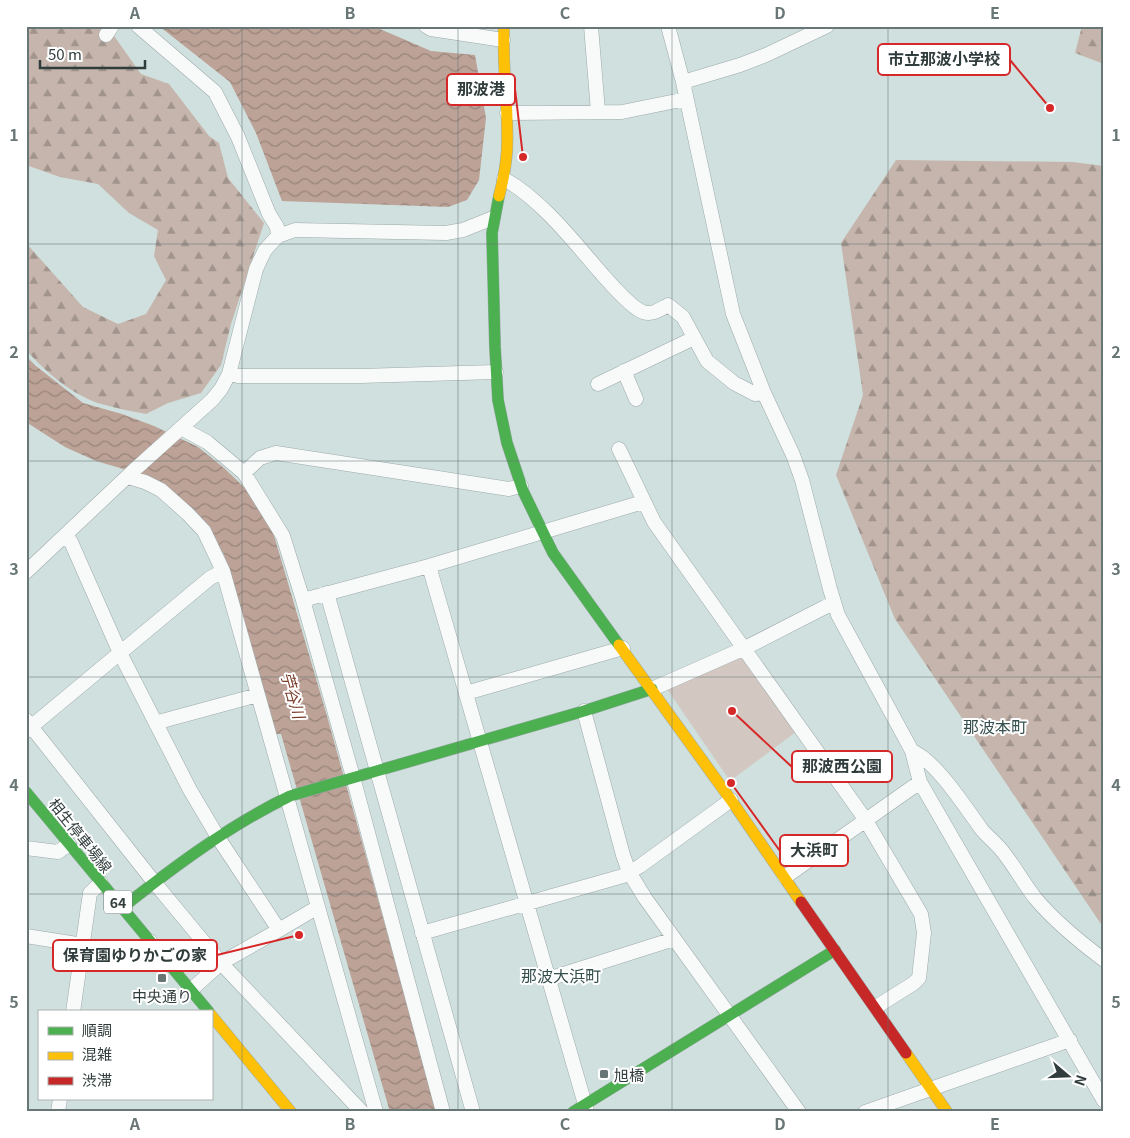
<svg xmlns="http://www.w3.org/2000/svg" width="1130" height="1138" viewBox="0 0 1130 1138" font-family="Georgia,'Noto Sans JP',serif">
	<defs>
		<pattern id="forest-firs" width="22" height="20" patternUnits="userSpaceOnUse" patternTransform="scale(1.25)"><rect width="22" height="20" fill="#c6b5ac"/><path d="M5 1l3.5 6h-7zM16 11l3.5 6h-7z" fill="#a1948d"/></pattern>
		<pattern id="water-waves" width="16" height="10" patternUnits="userSpaceOnUse" patternTransform="scale(1.25)"><rect width="16" height="10" fill="#bca297"/><path d="M0 5q4-4 8 0t8 0" fill="none" stroke="#99857c"/></pattern>
	</defs>
	<rect width="100%" height="100%" fill="#cfe0de"/>
	<path fill="url(#forest-firs)" d="M26,26h81l34,48 28,10 40,52 10,7 9,35 36,45 -33,101 -10,41 -20,28 -33,10 -22,11c-15,-3 -31,-6 -45,-10 -29,-9 -55,-32 -75,-54v-107l57,64 35,17 28,-10 20,-34 -12,-24 4,-26 -29,-17 -31,-29 -38,-7 -34,-12z
		M1082,26h22v38l-29,-11z
		M896,160l177,2 31,4v760l-3,-2 -206,-305 -59,-144 27,-80 -22,-152z"/>
	<path fill="#d3c8c1" d="M740,656l9,8 47,68 -66,49 -63,-92z"/>
	<path fill="url(#water-waves)" d="M159,26h214l58,25 44,4 11,63 -7,62 -12,20 -19,7 -166,-6 -26,-68 -26,-51z
		M26,356l10,10 47,37 39,11 32,12 44,21 26,21 22,21 27,43 54,184 110,396h-47l-109,-378h-6l-51,-179 -21,-34 -76,-51 -31,-9 -31,-14 -39,-25z"/>
	<g fill="none" stroke-linecap="round" stroke-linejoin="round">
		<defs>
			<path id="street" d="M138,26l77,66 23,45 31,77 8,13 1,9
				M426,26l5,3 72,11
				M591,26l7,86
				M668,26l15,56 50,232 31,79 29,62 9,25 28,109 8,26 74,136 8,31 184,319
				M106,35l6,-9
				M683,82l57,-17 26,-10 61,-29
				M507,113l115,-1 64,-13
				M504,179c36,19 70,63 97,94 8,9 30,35 42,39 10,3 16,-2 25,-7l15,12 24,44 27,22 21,11 9,-1
				M624,371l12,28
				M229,374l9,2h122l136,-4
				M598,384l96,-46
				M181,428l26,14 37,31 39,63 20,64 50,177 90,335
				M619,449l35,73 211,297 56,95 3,19 -5,45 -5,5 -38,24
				M244,473l16,-15 16,-5 233,36 12,-3
				M128,477l17,5 16,8 27,24 16,17 19,40 153,541
				M66,535l5,7 49,111 70,137 29,49 60,91 -58,33 -30,27
				M429,566l158,545
				M26,572l106,-100 80,-72 9,-11 8,-15 27,-105 9,-19 13,-14 17,-6 151,3 17,-3 30,-12
				M327,593l146,519
				M303,600l126,-34 214,-64
				M652,689l93,-41 80,-41 9,-3
				M466,693l157,-45
				M584,711l39,144 6,17 16,26 154,214
				M26,720l128,162 67,81 141,149
				M156,724l6,-3 96,-26
				M26,731l184,-153 13,-7
				M912,751c24,10 54,57 70,79 7,8 15,14 21,22 12,15 21,32 33,47 20,24 44,43 68,61
				M26,848l32,4 11,-8
				M785,877l135,-95
				M279,930l39,-23
				M422,933l201,-57 17,-10 91,-66
				M26,936l108,17 16,-12
				M548,979l126,-40
				M73,1012l17,-119 11,-10
				M58,1112l2,-13
				M865,1112l205,-72"/>
			<path id="fast" d="M499,196l-7,37 3,114 3,53 9,43 16,48 30,62 66,92
				M26,792l183,220
				M123,907c52,-41 107,-82 167,-111l294,-85 68,-22
				M573,1112l262,-162"/>
			<path id="slow" d="M499,196c4,-15 7,-30 8,-46 2,-41 -5,-82 -3,-124
				M619,645l112,155 70,102
				M211,1015l80,97
				M906,1053l41,59"/>
			<path id="jam" d="M801,902l105,151"/>
		</defs>
		<use href="#street" stroke="#9ca9a8" stroke-width="15"/>
		<use href="#fast" stroke="#9ca9a8" stroke-width="12"/>
		<use href="#slow" stroke="#9ca9a8" stroke-width="12"/>
		<use href="#jam" stroke="#9ca9a8" stroke-width="12"/>
		<use href="#street" stroke="#f8fafa" stroke-width="14"/>
		<use href="#fast" stroke="#4caf50" stroke-width="11"/>
		<use href="#slow" stroke="#ffc107" stroke-width="11"/>
		<use href="#jam" stroke="#c62828" stroke-width="11"/>
	</g>
	<path fill="none" stroke="#687675" stroke-width="1" stroke-opacity="0.55" d="M242,26v1086M458,26v1086M672,26v1086M888,26v1086M26,244h1078M26,461h1078M26,677h1078M26,894h1078"/>
	<g fill="#687675" stroke="#fff" stroke-width="2">
		<rect x="157" y="973" width="10" height="10" rx="2.5"/>
		<rect x="599" y="1069" width="10" height="10" rx="2.5"/>
	</g>
	<g text-anchor="middle" dominant-baseline="central" stroke-width="4" stroke-linejoin="round" paint-order="stroke">
		<rect fill="#fff" stroke="#6f7776" stroke-width="1" x="104" y="890.5" width="28" height="23" rx="4"/>
		<g font-size="14" font-weight="bold" fill="#313d3c">
			<text x="118" y="902">64</text>
		</g>
		<g font-size="15" fill="#313d3c" stroke="#fff">
			<text transform="translate(81 835) rotate(51)">相生停車場線</text>
		</g>
		<g font-size="15" fill="#313d3c" stroke="#fff">
			<text x="162" y="995">中央通り</text>
			<text x="614" y="1074" text-anchor="start">旭橋</text>
		</g>
		<g font-size="16" font-style="italic" fill="#7a3e2b" stroke="#fff">
			<text transform="translate(294 695) rotate(74)">苧谷川</text>
		</g>
		<g font-size="16" fill="#354f4d" stroke="#fff">
			<text x="995" y="726">那波本町</text>
			<text x="561" y="975">那波大浜町</text>
		</g>
	</g>
	<path fill="none" stroke="#d62828" stroke-width="2" d="M1050 108L1010 60M523 157L515 89M732 711L792 767M731 783L780 851M299 935L217 955"/>
	<g fill="#d62828" stroke="#fff" stroke-width="2">
		<circle cx="1050" cy="108" r="5"/>
		<circle cx="523" cy="157" r="5"/>
		<circle cx="732" cy="711" r="5"/>
		<circle cx="731" cy="783" r="5"/>
		<circle cx="299" cy="935" r="5"/>
	</g>
	<g fill="#fff" stroke="#d62828" stroke-width="2">
		<rect x="878" y="44" width="132" height="31" rx="5"/>
		<rect x="447" y="74" width="68" height="31" rx="5"/>
		<rect x="792" y="751" width="100" height="31" rx="5"/>
		<rect x="780" y="835" width="68" height="31" rx="5"/>
		<rect x="53" y="940" width="164" height="31" rx="5"/>
	</g>
	<g font-size="16" text-anchor="middle" font-weight="bold" fill="#313d3c">
		<text x="944" y="65">市立那波小学校</text>
		<text x="481" y="95">那波港</text>
		<text x="842" y="772">那波西公園</text>
		<text x="814" y="856">大浜町</text>
		<text x="135" y="961">保育園ゆりかごの家</text>
	</g>
	<rect width="1130" height="1138" fill="none" stroke="#ffffff" stroke-width="55"/>
	<rect x="38" y="1010" width="175" height="90" fill="#ffffff" stroke="#adb1b1"/>
	<rect x="48" y="1027" width="25" height="8" fill="#4caf50" stroke="#adb1b1"/>
	<text x="82" y="1036" font-size="15" fill="#313d3c">順調</text>
	<rect x="48" y="1052" width="25" height="8" fill="#ffc107" stroke="#adb1b1"/>
	<text x="82" y="1060" font-size="15" fill="#313d3c">混雑</text>
	<rect x="48" y="1077" width="25" height="8" fill="#c62828" stroke="#adb1b1"/>
	<text x="82" y="1086" font-size="15" fill="#313d3c">渋滞</text>
	<g transform="translate(1068 1076) rotate(109)" stroke="#ffffff" stroke-width="4" paint-order="stroke">
	<path d="M0-4L9 19L0 12L-9 19Z" fill="#313d3c"/>
	<text y="-8" font-size="14" font-weight="bold" text-anchor="middle" fill="#313d3c">N</text>
	</g>
	<path d="M40 60v8h105v-8" fill="none" stroke="#313d3c" stroke-width="2.5"/>
	<text x="48" y="60" font-size="15" fill="#313d3c" stroke="#ffffff" stroke-width="4" paint-order="stroke">50 m</text>
	<rect x="28" y="28" width="1074" height="1082" fill="none" stroke="#687675" stroke-width="2"/>
	<g font-size="16" text-anchor="middle" font-weight="bold" fill="#687675">
		<text x="135" y="19">A</text>
		<text x="350" y="19">B</text>
		<text x="565" y="19">C</text>
		<text x="780" y="19">D</text>
		<text x="995" y="19">E</text>
		<text x="14" y="141">1</text>
		<text x="1116" y="141">1</text>
		<text x="14" y="358">2</text>
		<text x="1116" y="358">2</text>
		<text x="14" y="575">3</text>
		<text x="1116" y="575">3</text>
		<text x="14" y="791">4</text>
		<text x="1116" y="791">4</text>
		<text x="14" y="1008">5</text>
		<text x="1116" y="1008">5</text>
		<text x="135" y="1130">A</text>
		<text x="350" y="1130">B</text>
		<text x="565" y="1130">C</text>
		<text x="780" y="1130">D</text>
		<text x="995" y="1130">E</text>
	</g>
</svg>
